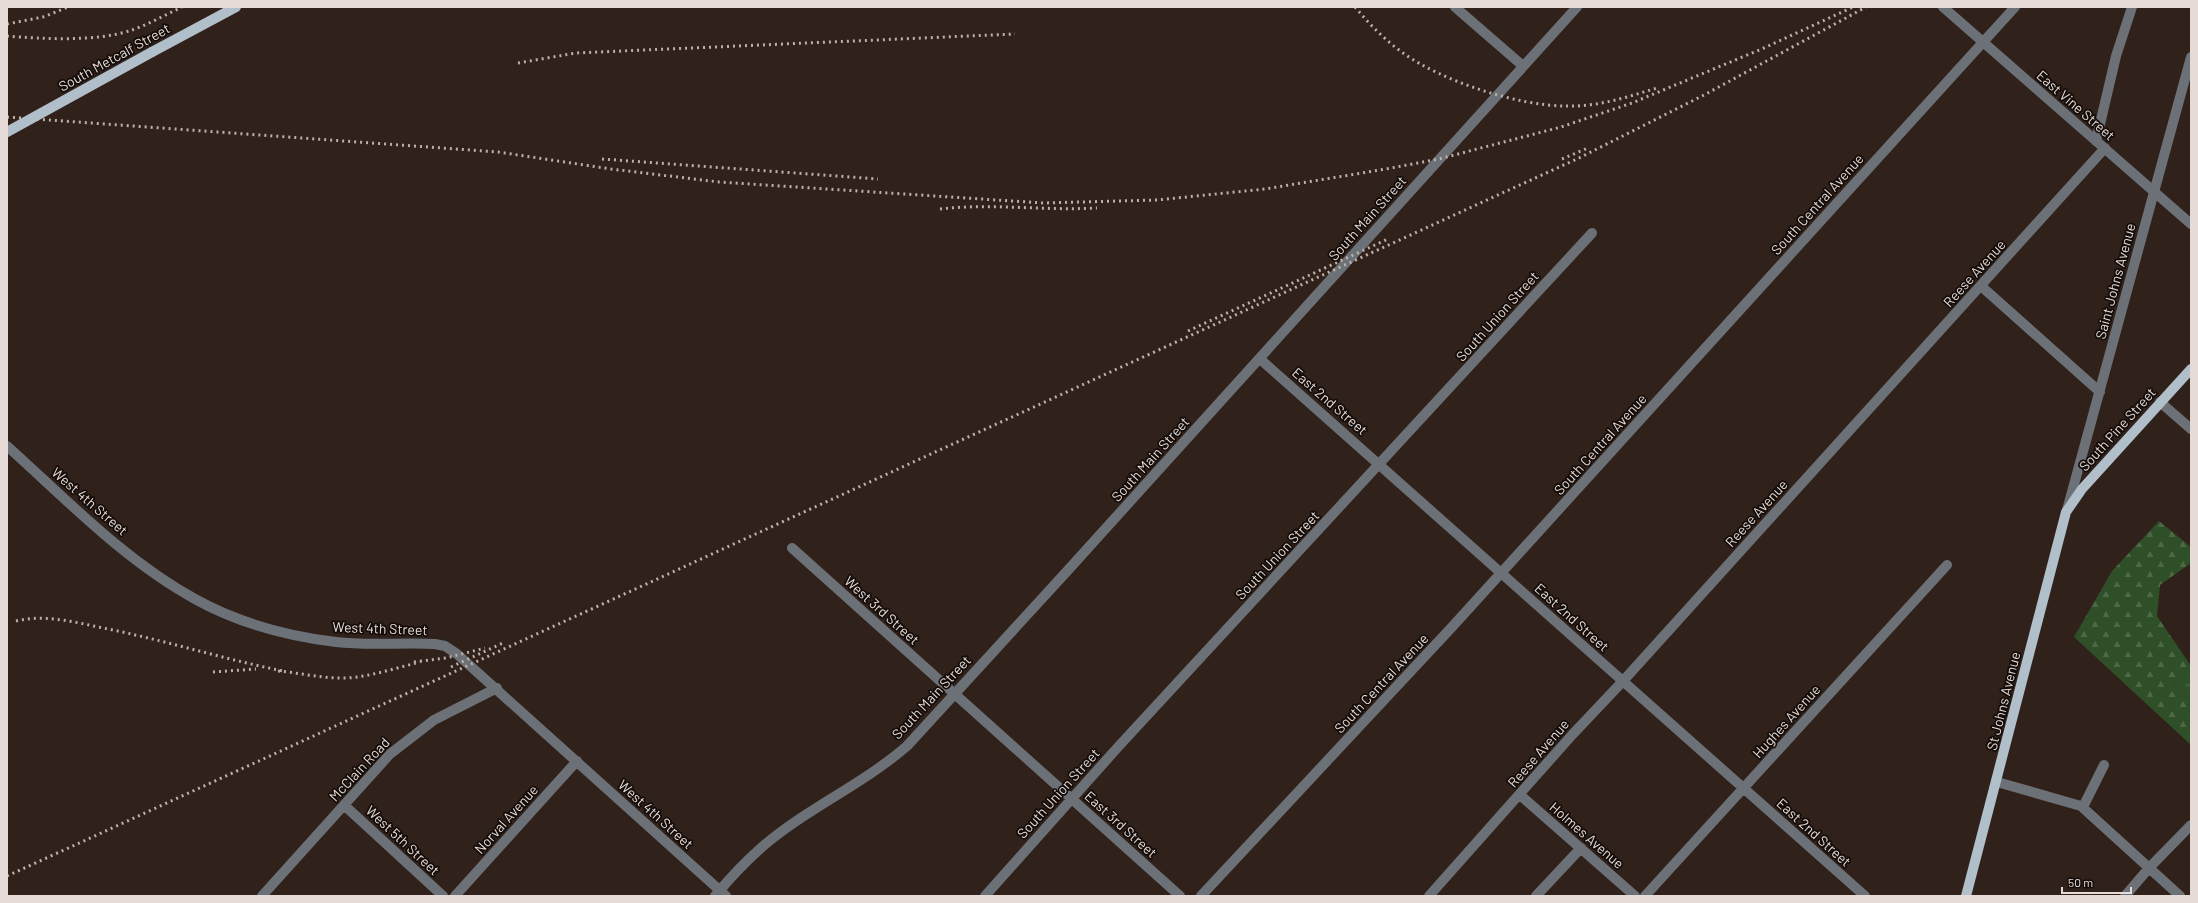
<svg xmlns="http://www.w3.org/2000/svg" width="2198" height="903" viewBox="0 0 2198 903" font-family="Barlow,sans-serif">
	<defs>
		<pattern id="forest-firs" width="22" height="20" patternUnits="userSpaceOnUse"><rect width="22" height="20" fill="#2f4f28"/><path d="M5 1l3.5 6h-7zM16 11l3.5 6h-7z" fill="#4d6846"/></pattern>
		<pattern id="park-tufts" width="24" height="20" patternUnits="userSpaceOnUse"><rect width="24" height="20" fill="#2f4f28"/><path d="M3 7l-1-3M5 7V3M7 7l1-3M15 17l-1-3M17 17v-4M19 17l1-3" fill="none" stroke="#4d6846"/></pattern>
	</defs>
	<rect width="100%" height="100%" fill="#30211a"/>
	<path fill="url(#forest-firs)" d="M2159,521l32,26v16l-31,22 -3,31 34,50 -17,19 17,16v44l-117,-108 38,-66z"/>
	<path fill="url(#park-tufts)" d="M2191,665v36l-17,-16z"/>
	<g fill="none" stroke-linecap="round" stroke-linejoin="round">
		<path stroke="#6b7177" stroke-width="10" d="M1455,7l68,59
			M1943,7l248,217
			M2096,141l20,-85 16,-49
			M1981,286l119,106
			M1260,359l605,537
			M2160,402l31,27
			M7,446c59,53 117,114 188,153 43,24 92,37 141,43 33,4 66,0 99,2l10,2 12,8 269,242
			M2067,510l124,-453
			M792,548l388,348
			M1997,782l84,24 99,90
			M1520,795l115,101
			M344,805l99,91
			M2083,807l21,-42
			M262,896l128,-142 44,-34 63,-32
			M455,896l122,-135
			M715,896c14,-17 30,-34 47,-49 44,-38 100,-62 145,-101l162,-177 508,-562
			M985,896l133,-149 474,-514
			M1201,896l251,-269 563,-620
			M1429,896l143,-161 51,-54 482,-533
			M1536,896l45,-48
			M1645,896l302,-331
			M2125,896l24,-28 42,-43"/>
		<path stroke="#b1bfca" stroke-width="10" d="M152,52l84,-45
			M1966,896l100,-384 16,-23 109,-120"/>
		<path stroke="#bcb0ab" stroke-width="3" stroke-dasharray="2 4" stroke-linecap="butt" d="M1355,7c14,17 30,33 48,46 39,28 115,53 163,53 32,1 61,-9 91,-18
			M7,24l36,-7 25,-10
			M7,36c35,3 91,6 125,-6 17,-6 33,-15 50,-23
			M518,63l58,-10 439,-19
			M7,117l491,35 113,17 108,13 324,21 114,-3 108,-11 121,-20 53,-10 122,-32 71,-24 132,-55 89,-41
			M602,159l276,20
			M1562,159l26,-11
			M940,209c52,-6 105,2 157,-1
			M1188,331l200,-92
			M16,621c29,-7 58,1 87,7 61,12 120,31 180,43
			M414,662l32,-4 39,-10
			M451,667l54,-25
			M278,671c23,2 46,8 70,7 24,-2 48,-10 72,-16
			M213,672l43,-3
			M7,876l1572,-718 125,-63 162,-88"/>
		<path stroke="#b1bfca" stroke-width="10" d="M7,132l145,-80"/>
	</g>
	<g text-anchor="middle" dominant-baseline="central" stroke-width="3.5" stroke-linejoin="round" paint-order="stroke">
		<g font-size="14" fill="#e6dbd7" stroke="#130c09">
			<text transform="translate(114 57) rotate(-29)">South Metcalf Street</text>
			<text transform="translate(2076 105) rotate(41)">East Vine Street</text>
			<text transform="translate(1817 204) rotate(-48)">South Central Avenue</text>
			<text transform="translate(1367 218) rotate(-48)">South Main Street</text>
			<text transform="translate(1974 273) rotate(-48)">Reese Avenue</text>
			<text transform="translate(2115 281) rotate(-75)">Saint Johns Avenue</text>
			<text transform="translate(1497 316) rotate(-48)">South Union Street</text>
			<text transform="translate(1330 401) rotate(41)">East 2nd Street</text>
			<text transform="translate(2117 429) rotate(-48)">South Pine Street</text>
			<text transform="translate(1600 444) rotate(-48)">South Central Avenue</text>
			<text transform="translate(1150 459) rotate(-48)">South Main Street</text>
			<text transform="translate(90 501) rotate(41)">West 4th Street</text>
			<text transform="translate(1756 513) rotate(-48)">Reese Avenue</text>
			<text transform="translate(1277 555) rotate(-47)">South Union Street</text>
			<text transform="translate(882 610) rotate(42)">West 3rd Street</text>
			<text transform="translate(1572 617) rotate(42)">East 2nd Street</text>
			<text transform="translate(380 628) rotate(2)">West 4th Street</text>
			<text transform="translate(1381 683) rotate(-47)">South Central Avenue</text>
			<text transform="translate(931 697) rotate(-47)">South Main Street</text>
			<text transform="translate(2003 701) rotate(-76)">St Johns Avenue</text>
			<text transform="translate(1786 721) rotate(-48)">Hughes Avenue</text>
			<text transform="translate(1538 753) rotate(-49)">Reese Avenue</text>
			<text transform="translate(359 769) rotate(-47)">McClain Road</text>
			<text transform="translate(1058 793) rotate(-48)">South Union Street</text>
			<text transform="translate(656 814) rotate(42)">West 4th Street</text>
			<text transform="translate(506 819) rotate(-48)">Norval Avenue</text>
			<text transform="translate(1121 824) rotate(42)">East 3rd Street</text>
			<text transform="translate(1814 832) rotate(42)">East 2nd Street</text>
			<text transform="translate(1587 835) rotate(41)">Holmes Avenue</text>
			<text transform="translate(403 840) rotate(43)">West 5th Street</text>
		</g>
	</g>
	<rect width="2198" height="903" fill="none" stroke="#e6dbd7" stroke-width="16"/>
	<path d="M2062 887v6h69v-6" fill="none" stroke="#e6dbd7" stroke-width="2"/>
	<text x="2068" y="887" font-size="12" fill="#e6dbd7" stroke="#130c09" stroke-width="3" paint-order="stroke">50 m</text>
</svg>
